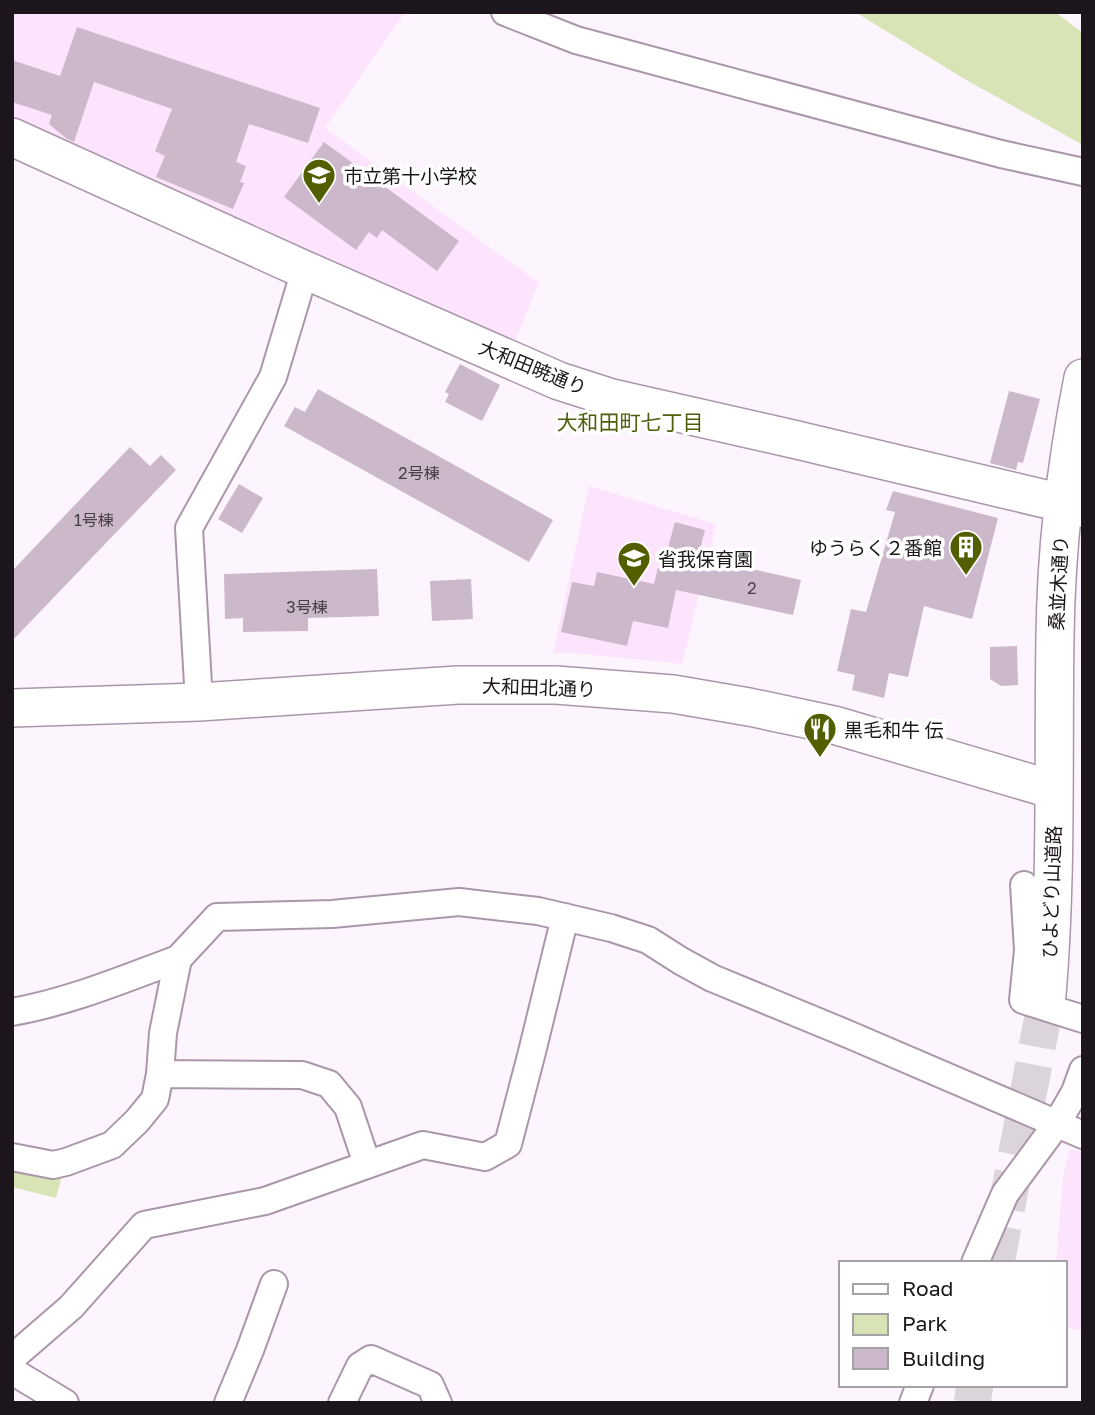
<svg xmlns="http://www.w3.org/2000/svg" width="1095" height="1415" viewBox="0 0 1095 1415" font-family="'Golos Text','Noto Sans JP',sans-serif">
	<rect width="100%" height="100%" fill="#fdf5fd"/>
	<path fill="#fde4fd" d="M12,12h393l-80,116 214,155 -24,58 -503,-220z
		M589,486l127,38 -34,140 -110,-11h-19z
		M1070,1149l13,3v179l-18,-4 2,-43 -2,-1v-20h-9l7,-86z"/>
	<path fill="#d8e3b6" d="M855,12h200l28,21v112l-115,-64z
		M12,1157l54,5 -10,36 -44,-11z"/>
	<path fill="#cbb8cb" d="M77,27l243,81 -12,35 -59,-19 -13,38 10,4 -6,16 4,1 -11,26 -77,-32 9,-21 -10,-5 17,-42 -78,-27 -20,60 -7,-3 -18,-15 3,-9 -40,-13v-42l48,16z
		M324,142l135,99 -22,30 -55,-41 -5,8 -8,-6 -13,18 -72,-53z
		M460,364l40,21 -18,36 -37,-19 4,-8 -4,-2z
		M318,389l235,131 -24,42 -245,-136 11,-19 10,5z
		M1009,391l31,8 -17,64 -5,-1 -2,8 -26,-7z
		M130,447l20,19 11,-11 15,15 -164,171v-70z
		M239,484l24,14 -21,35 -24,-14z
		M893,491l105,27 -26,101 -48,-13 -16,71 -19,-4 -5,25 -32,-8 3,-15 -18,-4 14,-62 15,3 29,-100 -9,-2z
		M675,522l30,8 -7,27 103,23 -8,35 -117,-25 -8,38 -35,-7 -6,25 -66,-14 11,-50 22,4 3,-14 57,12 4,-16 4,1z
		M377,569l2,47 -71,2v13l-65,1v-14l-18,1 -1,-45z
		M471,579l2,40 -41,2 -2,-40z
		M1017,646l1,39 -17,1 -11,-7v-32z"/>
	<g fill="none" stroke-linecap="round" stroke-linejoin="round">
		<path stroke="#dbd4db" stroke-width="37" stroke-dasharray="37 18" stroke-linecap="butt" d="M996,1263l51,-268
			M972,1403l3,-18"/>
		<defs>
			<path id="street" d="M505,12l71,28 425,114 82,18
				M199,702l-10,-174 84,-151 32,-107
				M1024,885l4,65 -5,50 60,19
				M12,1012c57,-10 112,-33 166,-53
				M160,1074l142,1 27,9 19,23 19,57
				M12,1157l41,8 13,-3 46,-17 25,-24 18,-22 5,-25 3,-41 15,-74 39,-42 115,-3 127,-12 79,9 73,17 37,12 33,21 31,17 138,57 233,100
				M975,1263l30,-69 51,-69 19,-33 8,-22
				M12,1358l59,-51 73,-82 121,-24 158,-56 62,12 23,-13 24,-92 33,-135
				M12,1371l53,32
				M228,1403l22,-53 24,-66
				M342,1403l18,-37 11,-7 59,26 8,18
				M913,1403l7,-18"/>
			<path id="secondary" d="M12,137l293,133 254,111 53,17 185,42 286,68
				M12,708l187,-6 259,-17h98l117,9 76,13 85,18 220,65
				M1047,995c10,-119 6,-238 8,-358 1,-86 11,-174 28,-259"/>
		</defs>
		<use href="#street" stroke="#a997a9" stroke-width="30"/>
		<use href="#secondary" stroke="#a997a9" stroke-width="40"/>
		<use href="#street" stroke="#fff" stroke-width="26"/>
		<use href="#secondary" stroke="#fff" stroke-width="37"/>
	</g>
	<defs>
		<symbol id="school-pin" viewBox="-11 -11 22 30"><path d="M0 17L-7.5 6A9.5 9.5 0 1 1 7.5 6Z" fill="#525e00" stroke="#fff"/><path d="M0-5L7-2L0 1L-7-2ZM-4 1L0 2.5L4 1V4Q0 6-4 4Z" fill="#fff"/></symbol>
		<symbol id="building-pin" viewBox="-11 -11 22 30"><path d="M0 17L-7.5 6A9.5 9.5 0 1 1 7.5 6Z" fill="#525e00" stroke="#fff"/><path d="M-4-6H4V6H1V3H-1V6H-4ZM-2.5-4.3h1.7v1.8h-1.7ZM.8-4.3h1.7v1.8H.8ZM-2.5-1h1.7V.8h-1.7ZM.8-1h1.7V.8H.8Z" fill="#fff"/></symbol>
		<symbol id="restaurant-pin" viewBox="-11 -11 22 30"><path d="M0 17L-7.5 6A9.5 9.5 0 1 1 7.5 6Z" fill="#525e00" stroke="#fff"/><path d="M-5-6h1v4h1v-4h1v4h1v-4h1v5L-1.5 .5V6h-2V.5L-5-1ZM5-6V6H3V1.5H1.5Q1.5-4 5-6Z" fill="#fff"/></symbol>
	</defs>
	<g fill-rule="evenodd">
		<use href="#school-pin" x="300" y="156" width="38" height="52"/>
		<use href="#building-pin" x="947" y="528" width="38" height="52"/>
		<use href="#school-pin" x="615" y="539" width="38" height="52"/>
		<use href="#restaurant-pin" x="801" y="710" width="38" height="52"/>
	</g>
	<g text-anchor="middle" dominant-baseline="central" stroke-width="7" stroke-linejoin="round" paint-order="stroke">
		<g font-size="16" fill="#483e48">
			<text x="419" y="473">2号棟</text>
			<text x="94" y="520">1号棟</text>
			<text x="752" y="588">2</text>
			<text x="307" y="607">3号棟</text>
		</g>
		<g font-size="19" fill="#1c161c" stroke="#fff" text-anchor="start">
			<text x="344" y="175">市立第十小学校</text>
			<text x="942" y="547" text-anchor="end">ゆうらく２番館</text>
			<text x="658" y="558">省我保育園</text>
			<text x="844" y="729">黒毛和牛 伝</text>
		</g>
		<g font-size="19" fill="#1c161c" stroke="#fff">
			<text transform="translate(533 367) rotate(22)">大和田暁通り</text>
			<text transform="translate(1058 583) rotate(-87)">桑並木通り</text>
			<text transform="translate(539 687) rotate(2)">大和田北通り</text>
			<text transform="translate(1051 892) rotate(-88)">ひよどり山道路</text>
		</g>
		<g font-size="21" fill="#515d0c" stroke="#fff">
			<text x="630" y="422">大和田町七丁目</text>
		</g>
	</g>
	<rect width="1095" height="1415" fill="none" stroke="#1c161c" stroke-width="28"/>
	<rect x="839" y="1261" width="228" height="126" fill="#ffffff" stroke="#a4a2a4" stroke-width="2"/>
	<rect x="853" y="1284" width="35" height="10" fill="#ffffff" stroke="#a4a2a4" stroke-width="2"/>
	<text x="902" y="1296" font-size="21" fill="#1c161c">Road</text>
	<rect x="853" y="1314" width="35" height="21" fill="#d8e3b6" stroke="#a4a2a4" stroke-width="2"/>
	<text x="902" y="1331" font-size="21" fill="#1c161c">Park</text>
	<rect x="853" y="1348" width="35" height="21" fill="#cbb8cb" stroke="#a4a2a4" stroke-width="2"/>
	<text x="902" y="1366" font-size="21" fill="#1c161c">Building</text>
</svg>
